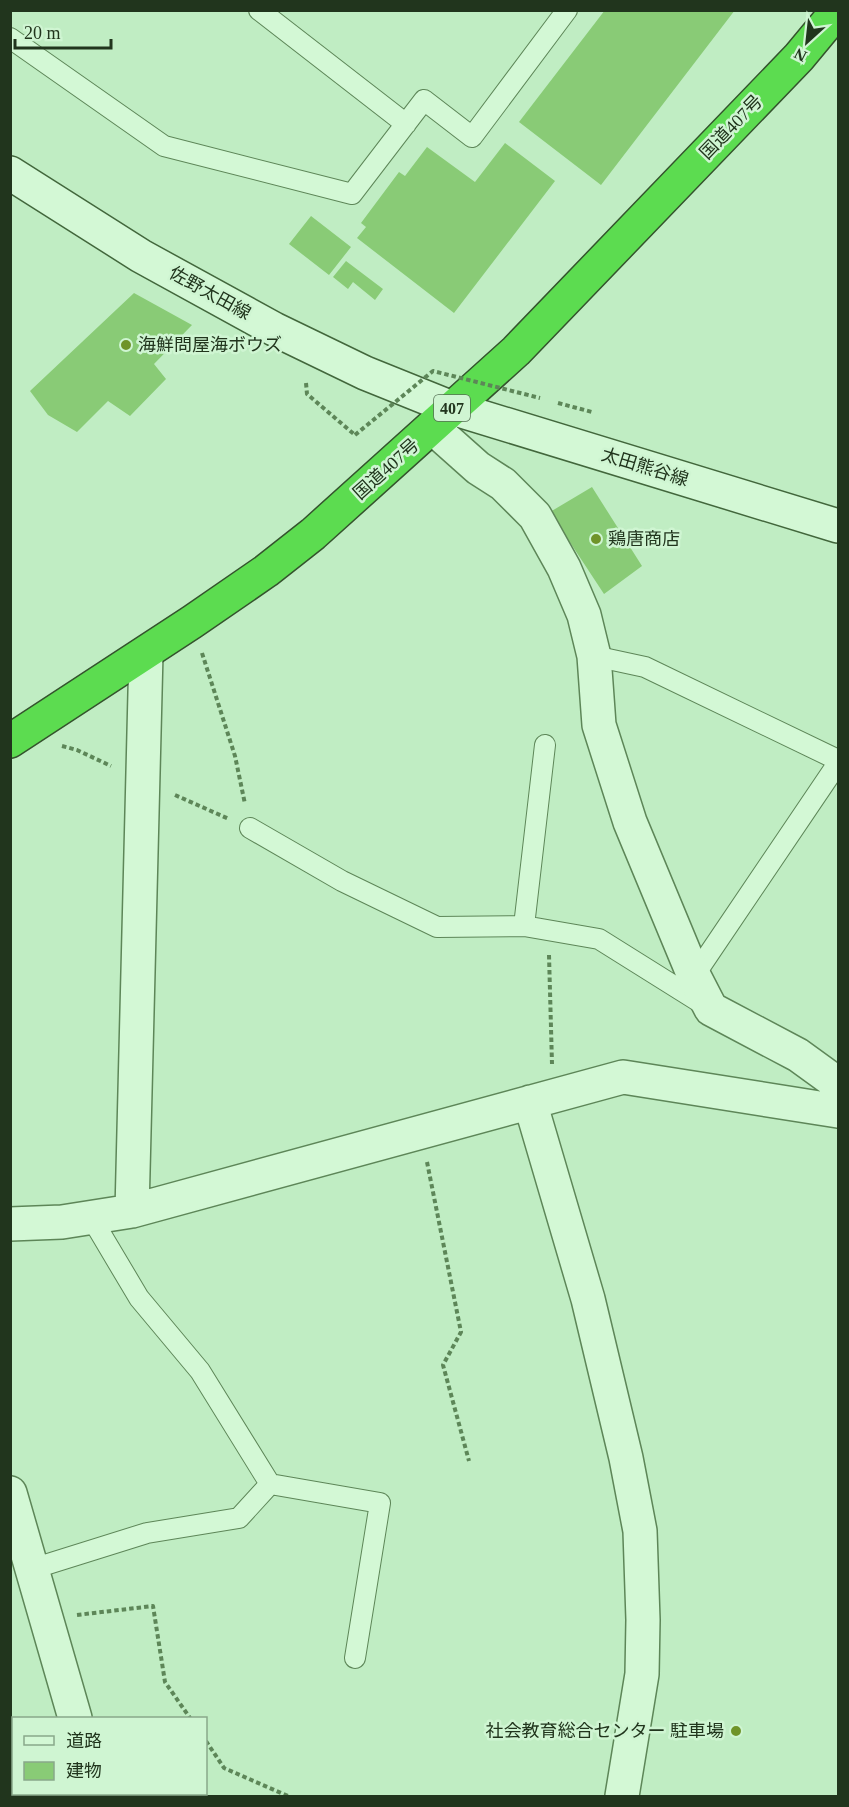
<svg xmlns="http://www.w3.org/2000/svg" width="849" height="1807" viewBox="0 0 849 1807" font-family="'Times New Roman','Noto Sans JP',serif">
	<rect width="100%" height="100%" fill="#c0edc3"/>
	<path fill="#89cb76" d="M605,10h130l-134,175 -82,-63z
		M505,143l50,38 -101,132 -97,-75 9,-11 -5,-4 38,-51 6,4 22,-29 48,35z
		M311,216l40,31 -22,28 -40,-31z
		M346,261l37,28 -8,11 -22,-18 -5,7 -15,-12z
		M134,293l58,32 -38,39 12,15 -36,37 -22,-15 -31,31 -29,-17 -18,-24z
		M592,487l50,79 -38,28 -54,-82z"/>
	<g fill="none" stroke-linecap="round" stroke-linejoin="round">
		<defs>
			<path id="lane" d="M259,10l147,114
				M10,38l154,108 188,48 72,-94 48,37 95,-127
				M594,656l51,11 193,93
				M545,745l-21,181 75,13 107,67
				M250,828l92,53 95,46 87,-1
				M694,976l144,-213
				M92,1219l47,79 61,73 70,113 110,19 -25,155
				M32,1569l115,-36 92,-15 31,-34"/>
			<path id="street" d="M432,427l46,41 25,16 32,32 29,52 20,47 10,41 5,69 31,97 64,154 17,33 87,46 40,29
				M530,1102l58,197 38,159 14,73 3,89 -1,54 -20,122
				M132,1211l14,-558
				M10,1224l52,-2 70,-11 491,-134 215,34
				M10,1493l65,225
				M96,1794l1,2"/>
			<path id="secondary" d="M10,173l131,83 133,73 91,44 87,35 386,118"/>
			<path id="highway" d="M10,741l182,-119 74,-51 47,-37 203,-183 283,-294 39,-47"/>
		</defs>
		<use href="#lane" stroke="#5d8658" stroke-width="22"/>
		<use href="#street" stroke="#5d8658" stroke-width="36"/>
		<use href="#secondary" stroke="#42673c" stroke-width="36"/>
		<use href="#highway" stroke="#34532d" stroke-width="36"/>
		<path stroke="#5d8658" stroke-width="4" stroke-dasharray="4.5 3" stroke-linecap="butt" d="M306,383l1,11 48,41
			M558,403l34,9
			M202,653l33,103 10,48
			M62,746l15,4 34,16
			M175,795l54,24
			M549,955l3,109
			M427,1162l34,170 -18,33 26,96
			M77,1615l76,-9 12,76 25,36
			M206,1741l18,27 64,28"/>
		<use href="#lane" stroke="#d3f8d5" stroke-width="20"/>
		<use href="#street" stroke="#d3f8d5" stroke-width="33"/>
		<use href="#secondary" stroke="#d3f8d5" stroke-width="33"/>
		<use href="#highway" stroke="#5cdc50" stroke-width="33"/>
		<path stroke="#5d8658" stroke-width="4" stroke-dasharray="4.5 3" stroke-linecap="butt" d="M355,435l78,-64 107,27"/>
	</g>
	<g fill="#6f9429" stroke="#cff5d2" stroke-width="2">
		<circle cx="126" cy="345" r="6"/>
		<circle cx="596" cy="539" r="6"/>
		<circle cx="736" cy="1731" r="6"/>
	</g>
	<g text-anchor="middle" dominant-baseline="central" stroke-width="5" stroke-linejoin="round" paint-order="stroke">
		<rect fill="#cff5d2" stroke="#556f53" stroke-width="1.5" x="434" y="395" width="36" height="26" rx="4.5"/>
		<g font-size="16" font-weight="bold" fill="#21351d">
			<text x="452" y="408">407</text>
		</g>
		<g font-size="18" fill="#21351d" stroke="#cff5d2">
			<text transform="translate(731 127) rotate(-46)">国道407号</text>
			<text transform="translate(210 293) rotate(29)">佐野太田線</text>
			<text transform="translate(645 467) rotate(17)">太田熊谷線</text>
			<text transform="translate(386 469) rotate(-42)">国道407号</text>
		</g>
		<g font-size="18" fill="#21351d" stroke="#cff5d2" text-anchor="start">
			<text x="138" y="345">海鮮問屋海ボウズ</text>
			<text x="608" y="539">鶏唐商店</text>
			<text x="724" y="1731" text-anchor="end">社会教育総合センター 駐車場</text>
		</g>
	</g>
	<rect width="849" height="1807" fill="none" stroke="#21351d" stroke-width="24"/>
	<rect x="12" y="1717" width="195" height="78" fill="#cff5d2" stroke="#89a88a" stroke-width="1.5"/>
	<rect x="24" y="1736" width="30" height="9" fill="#d3f8d5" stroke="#89a88a" stroke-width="1.5"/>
	<text x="66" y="1747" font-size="18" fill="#21351d">道路</text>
	<rect x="24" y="1762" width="30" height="18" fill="#89cb76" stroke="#89a88a" stroke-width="1.5"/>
	<text x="66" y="1777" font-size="18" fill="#21351d">建物</text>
	<g transform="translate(807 42) rotate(207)" stroke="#cff5d2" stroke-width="4.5" paint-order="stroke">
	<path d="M0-4.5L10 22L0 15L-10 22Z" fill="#21351d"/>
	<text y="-9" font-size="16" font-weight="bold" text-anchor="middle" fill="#21351d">N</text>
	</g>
	<path d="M15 39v9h96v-9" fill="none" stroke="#21351d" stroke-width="3"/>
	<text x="24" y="39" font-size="18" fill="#21351d" stroke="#cff5d2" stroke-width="4.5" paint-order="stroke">20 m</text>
</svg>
